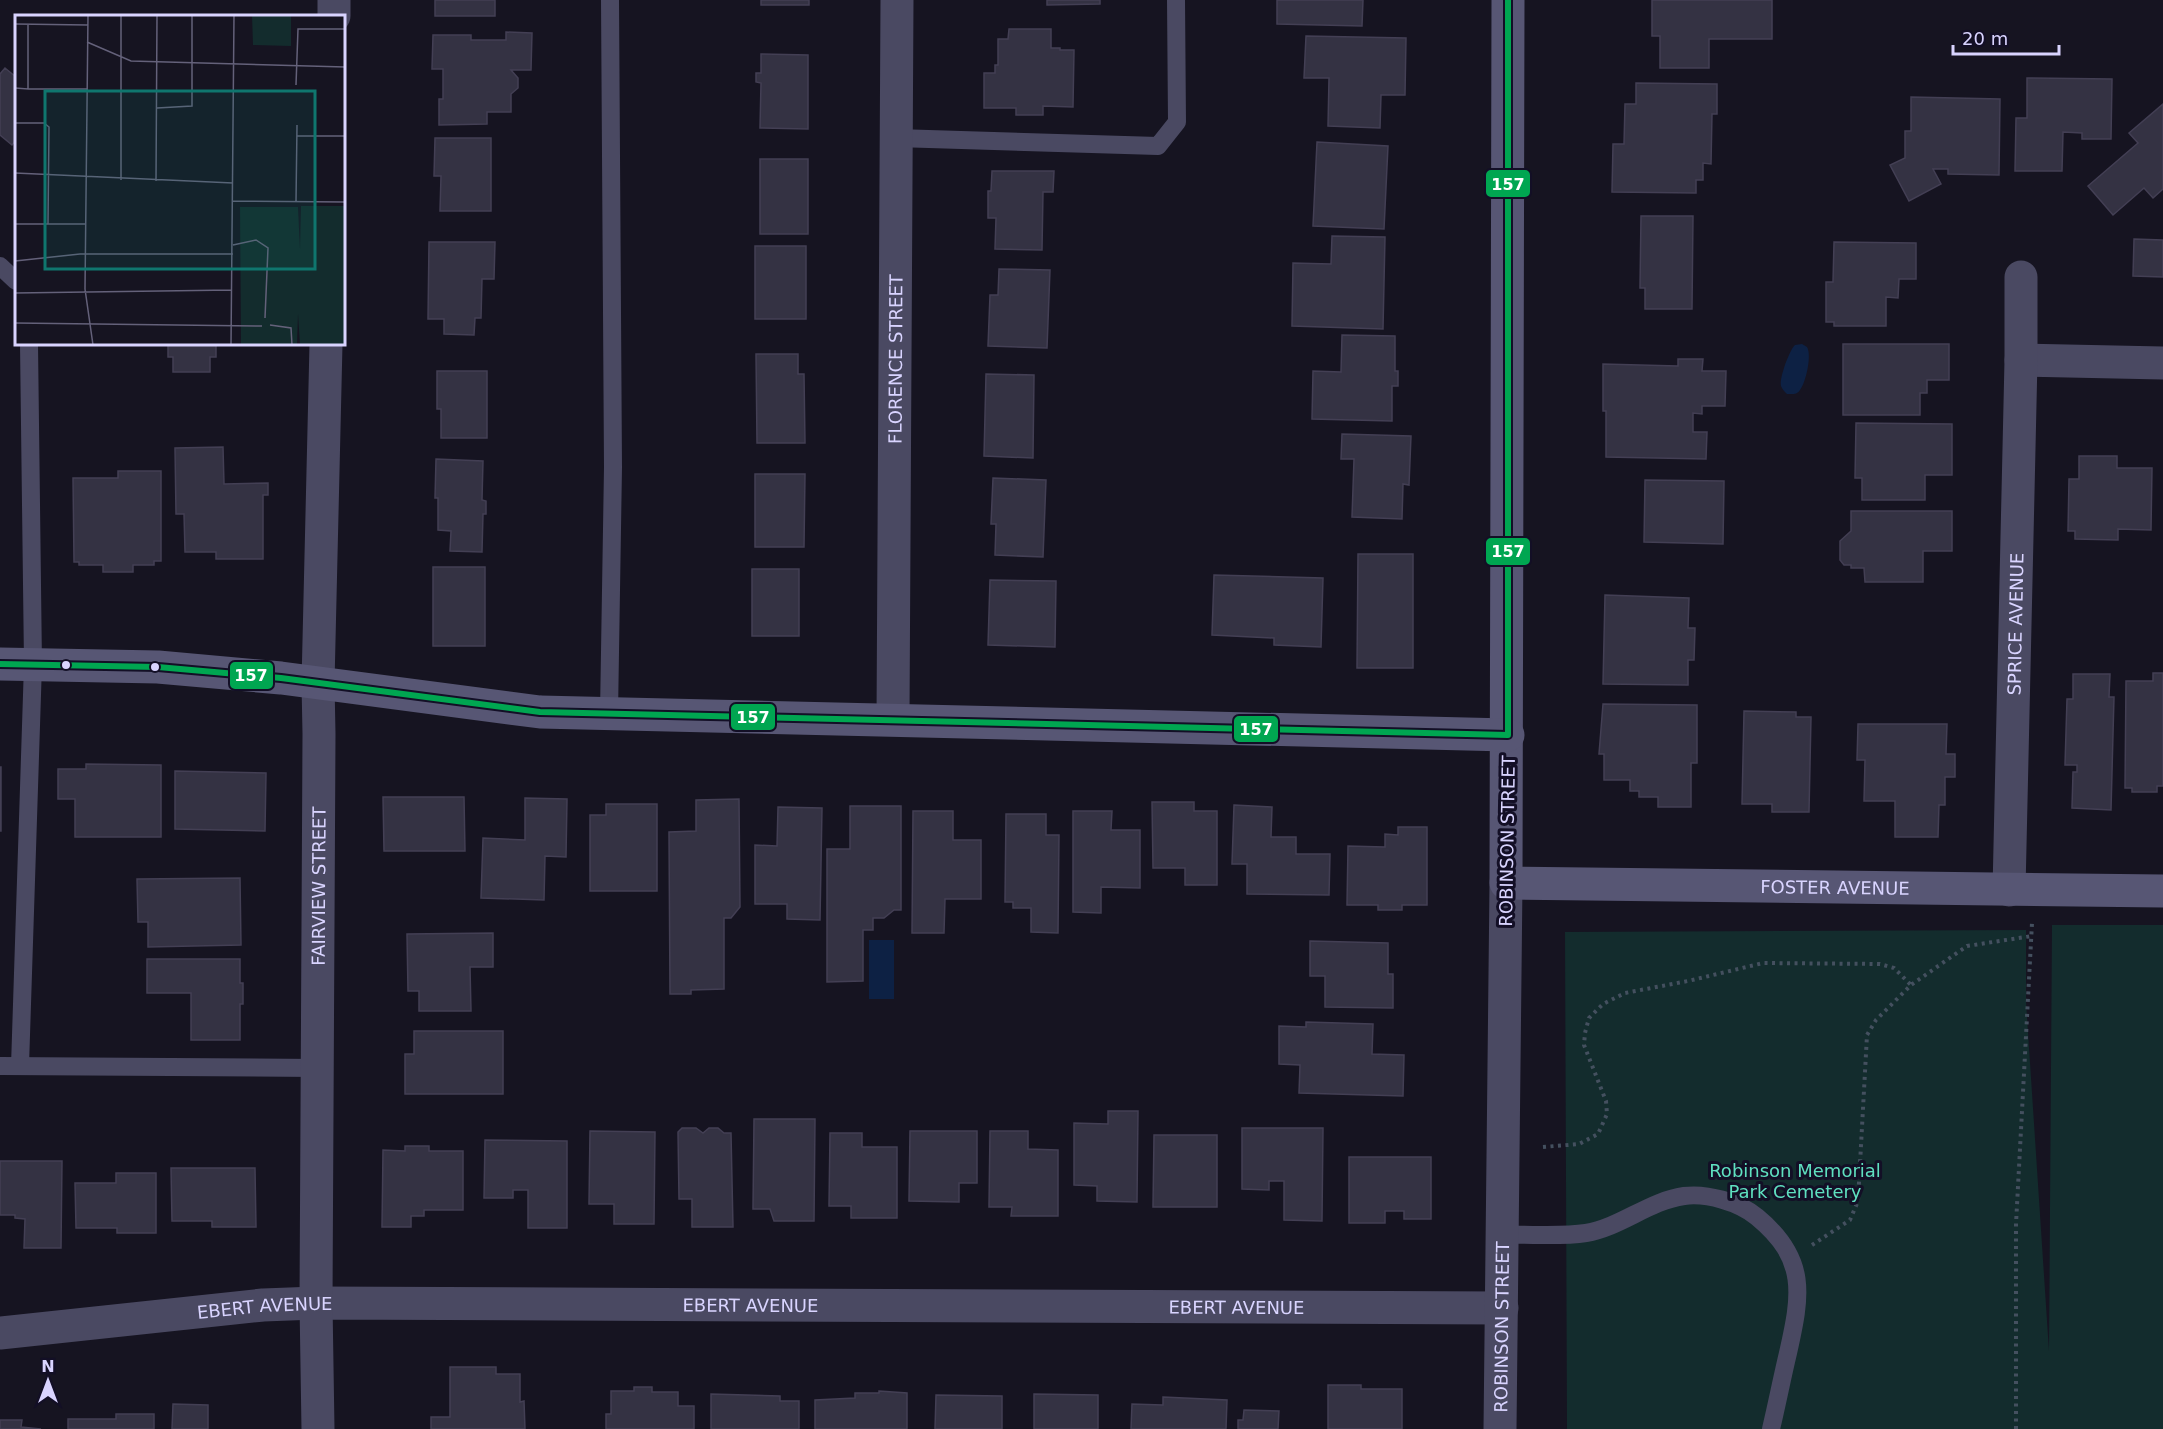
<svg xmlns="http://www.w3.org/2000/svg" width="2163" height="1429" viewBox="0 0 2163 1429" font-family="'DejaVu Sans',sans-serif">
	<rect width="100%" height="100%" fill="#161421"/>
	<path fill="#132c2d" d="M2052,925h111v504h-596l-2,-497 461,-2v72l23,349z"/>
	<path fill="#0d2144" d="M1802,344l5,3c5,8 -1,35 -7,43 -3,5 -8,4 -13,4 -3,-3 -5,-5 -6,-8 -2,-8 9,-37 14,-41z
		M869,940h25v59h-25z"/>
	<path fill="#343243" stroke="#433f54" stroke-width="1.5" d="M435,0h60v16h-60z
		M761,0h48v5h-48z
		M1047,0h53v4l-53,1z
		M1277,0h86l-1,26 -85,-2z
		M1652,0h120v39h-63v29h-49v-32h-8z
		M1009,29h42v19h9v2h14l-1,57 -30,-1v9h-27v-7h-32v-35h11v-8h3v-26h10z
		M506,32l26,1 -1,37h-20l7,8v10l-7,6v18h-24v12l-48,1v-26h4v-30h-11l1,-34h38v5h35z
		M1306,36l100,2 -1,57h-24l-1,33 -52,-2 1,-48h-25z
		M761,54l47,1v74l-48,-1 1,-45 -5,-1v-9h5z
		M5,68l11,9v63l-4,5 -12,-10v-61z
		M2027,78l85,1 -1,60h-29v-6l-19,-1 -1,39h-47l1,-53h11z
		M1636,83l81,1v30h-5l-1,50 -8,-1v17h-7v13l-84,-1 1,-48h11l1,-40h11z
		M1911,97l89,2 -1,76 -51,-1v-5h-15l8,15 -32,17 -19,-36 15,-7v-27h6z
		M2163,104v85l-10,9 -9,-10 -31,27 -25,-29 50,-43 -9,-10z
		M435,138h56v73h-51l1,-35h-7z
		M1317,142l71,4 -4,83 -71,-3z
		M760,159h48v75h-48z
		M992,171h62l-1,21h-10l-1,58 -47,-1 1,-31h-8v-27h3z
		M1641,216h52l-1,93h-47v-21h-5z
		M1332,236l53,1 -2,92 -91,-3 1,-63 38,1z
		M2134,239l29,1v37l-30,-1z
		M429,242h66l-1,37h-12l-1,39h-6l-1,17 -30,-1v-15h-16z
		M1834,242l82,1v36h-17l-1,19 -12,-1v29h-52v-4h-8v-40h7z
		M755,246h51v73h-51z
		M999,269l51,1 -3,78 -59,-2 2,-51h8z
		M1342,335l53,1v35h3v15h-6v35l-80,-2 1,-48 28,1z
		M168,344h48v13h-6v15h-37v-15h-5z
		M1843,344h106v36h-22v13h-7v22h-77z
		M756,354h42v20h6l1,69h-48z
		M1678,359h25l-1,12h24l-1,35h-23v8l-9,-1v19h14l-1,27 -100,-2v-46h-3v-47l75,2z
		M437,371h50v67h-46v-29h-4z
		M986,374l48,1 -1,83 -49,-2z
		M1856,423l96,1v51h-27v25h-63v-22h-7z
		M1342,434l69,2 -2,49 -6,-1 -1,35 -50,-2 2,-58h-13z
		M223,447l1,37 44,-1v12h-5v64h-47v-7h-31l-1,-38h-8l-1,-66z
		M2079,456h38v12h35l-1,62 -33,-1v11l-43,-1v-8h-7l1,-52h10z
		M436,459l47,2 -1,39 4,1v13h-3l-1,38 -32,-1 1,-20 -13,-1v-32h-3z
		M118,471h43v90h-7v4h-21v7h-30v-7h-24v-3h-5l-1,-84h45z
		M755,474h50l-1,73h-49z
		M993,478l53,2 -3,77 -48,-2 1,-31h-5z
		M1645,480l79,1 -1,63 -79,-2z
		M1851,511h101v40h-29v31h-58l-1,-14h-13v-3h-7l-4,-5v-19l11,-10z
		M1358,554h55v114h-56z
		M433,567h52v79h-52z
		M752,569h47v67h-47z
		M1214,575l109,3 -2,69 -47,-2v-7l-62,-3z
		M990,580l66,1 -1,66 -67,-2z
		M1605,595l84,3 -1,30h7l-1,32h-6v25l-85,-1z
		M2153,673h10v113h-6v6h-25v-4h-7l1,-107h27z
		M2073,674h37l-1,23h5l-3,113 -39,-2 1,-36h4v-7h-12l2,-66h6z
		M1603,704l94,1v58h-6v44h-33v-10h-19v-6h-9v-11h-26v-26h-5z
		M1744,711l52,1v5h15l-2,95h-37v-8h-30z
		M1858,724h89l-1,30h9v23h-10v28h-6l-1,32h-43v-36h-31l1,-41h-8z
		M86,764l75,1v72h-86v-38h-17v-30h28z
		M0,767h1v64h-1z
		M175,771l91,2 -1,58 -90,-2z
		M383,797h81l1,54h-81z
		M525,798l42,1 -1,58 -21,-1 -1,44 -63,-2 2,-60 42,2z
		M739,799l1,108 -9,11h-7v71l-33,1v4h-21l-1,-162 27,-1v-31z
		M1152,802h42v9h23v74h-32v-17h-32z
		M606,804h51v87h-67v-76h16z
		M1234,805l38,2 -1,30h25v17h34l-1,41 -82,-1v-30h-15z
		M850,806h51v104h-7l-10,8h-11v12h-10v51l-36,1v-133h23z
		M778,807l44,1 -2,112 -33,-1v-15h-32v-59l22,1z
		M913,811h40v29h28v59h-36l-1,34h-32z
		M1073,811h39l-1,19h29v58l-39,-1v26l-28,-1z
		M1006,814h40v21h13l-1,98 -27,-1v-24h-18v-6h-8z
		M1398,827h29v78h-25v5h-24v-5h-31l1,-59 37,1v-13l13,1z
		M240,878l1,67 -93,2v-25h-10l-1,-43z
		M493,933v34h-23l1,44h-52v-20h-11l-1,-57z
		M1310,941l78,2v31h5v34l-68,-1v-31h-15z
		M147,959h93v24h3v21h-3v36h-49v-47h-44z
		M1306,1022l67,2 -1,30 32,1 -1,41 -104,-3 1,-28 -21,-1v-38l27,1z
		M414,1031h89v63h-98v-40h9z
		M1108,1111h30l-1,91 -40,-1v-15l-23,-1v-62l34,1z
		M754,1119h61l-1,102h-40l-4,-12h-17z
		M682,1128h14l7,5 6,-5h9l6,5h7l2,94h-41v-28h-13l-1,-67z
		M1242,1128h81l-1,93 -38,-1v-39h-15v9l-27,-1z
		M590,1131l65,1 -1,92h-40v-20h-25z
		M910,1131h67v52h-18v19l-50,-1z
		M990,1131h38v18l30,1v66h-47l1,-9h-23z
		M830,1133h32v14h35v71h-46v-12h-22z
		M1154,1135h63v72h-64z
		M485,1140l82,1v87h-39v-38h-15v8h-29z
		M405,1146h24v5h34v59h-39v6h-13v11h-29l1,-77 22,1z
		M1349,1157h82v62h-27v-8h-19v12h-36z
		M0,1161h62l-1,87h-37l1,-29 -10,-1v-3h-15z
		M171,1168h84l1,59h-44v-6h-40z
		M116,1173h40v60h-39v-5h-41l-1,-45h41z
		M450,1367h46v7h24v28l4,-1 1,28h-94v-12h19z
		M1328,1385h33v4h41v40h-74z
		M634,1387h18v5h26v14h16v23h-88v-15h5v-23h23z
		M879,1391l28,2v36h-92v-29l40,-2v-5h24z
		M711,1394l69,2v5h19v28h-88z
		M1034,1394l64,1v34h-64z
		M936,1395l66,1v33h-67z
		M1163,1397l64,3 -1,29h-95l1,-25 31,1z
		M173,1404l35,1v24h-36z
		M1244,1410l35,1 -1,18h-40v-9h5z
		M116,1414h38v15h-86v-10h48z
		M0,1420h22l-1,7 20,2h-41z"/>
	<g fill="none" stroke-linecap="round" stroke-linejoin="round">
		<path stroke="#44505f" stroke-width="4" stroke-dasharray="3 4.5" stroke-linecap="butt" d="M1543,1147l36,-3 19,-10 9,-20 -1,-13 -22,-56 1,-12 4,-15 14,-14 22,-11 63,-12 75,-18 117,1 14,4 17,17
			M1812,1245l38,-25 8,-19 9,-166 9,-15 35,-35 56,-39 65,-10
			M2016,1429v-205l16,-301"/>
		<path stroke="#4a4962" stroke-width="18" d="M896,138l262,8 19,-24 -1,-122
			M0,266l16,15
			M609,714l4,-247 -3,-467
			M0,1066l318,2
			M20,1066l13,-402 -4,-320
			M1503,1235c26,-1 58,2 83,-2 35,-6 63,-32 98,-37 23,-3 55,6 73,21 51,42 44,78 31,136 -6,25 -11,51 -17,76"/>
		<g stroke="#4a4962" stroke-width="33">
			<path d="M334,16v-16"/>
			<path d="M2021,360l142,3"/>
			<path id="s1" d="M893,719l4,-719"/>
			<path id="s2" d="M2009,890l12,-530v-83"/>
			<path id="s3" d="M0,1333l263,-28 53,-2 1186,5"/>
			<path id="s4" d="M318,1429l-2,-126 3,-569 -1,-51 8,-339"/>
			<path id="s5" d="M1500,1429l6,-546"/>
		</g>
		<g stroke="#575674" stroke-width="33">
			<path id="s6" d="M1508,0l-2,883 657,8"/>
			<path d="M0,664l158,3 123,11 259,34 968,23"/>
		</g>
		<defs>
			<path id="bus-1" d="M1508,0v735
				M0,664l158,3 123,11 259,34 968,23"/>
		</defs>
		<use href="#bus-1" stroke="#130f26" stroke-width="10"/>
		<use href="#bus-1" stroke="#00a651" stroke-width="6"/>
	</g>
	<g fill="#d9d4ff" stroke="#130f26" stroke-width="2">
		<circle cx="66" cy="665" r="5"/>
		<circle cx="155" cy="667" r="5"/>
	</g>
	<g text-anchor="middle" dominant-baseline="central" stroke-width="6" stroke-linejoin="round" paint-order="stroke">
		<g font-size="18" fill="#d9d4ff" stroke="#130f26">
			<text stroke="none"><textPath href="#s1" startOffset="360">FLORENCE STREET</textPath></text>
			<text stroke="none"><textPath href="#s2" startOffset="266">SPRICE AVENUE</textPath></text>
			<text transform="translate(1507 841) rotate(-89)">ROBINSON STREET</text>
			<text stroke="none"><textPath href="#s4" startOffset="543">FAIRVIEW STREET</textPath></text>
			<text stroke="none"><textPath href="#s6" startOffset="1212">FOSTER AVENUE</textPath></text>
			<text stroke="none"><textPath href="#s3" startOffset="752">EBERT AVENUE</textPath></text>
			<text stroke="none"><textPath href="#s3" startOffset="266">EBERT AVENUE</textPath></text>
			<text stroke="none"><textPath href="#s3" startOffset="1238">EBERT AVENUE</textPath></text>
			<text stroke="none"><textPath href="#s5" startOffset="102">ROBINSON STREET</textPath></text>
		</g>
		<g font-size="18" fill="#5fe0c0" stroke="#130f26">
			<text x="1795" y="1170">Robinson Memorial<tspan x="1795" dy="21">Park Cemetery</tspan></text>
		</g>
	</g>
	<g transform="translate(15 15)">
		<rect width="330" height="330" fill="#161421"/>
		<path d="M237,0h39v31l-38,-1zM286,191h44v139h-45l-2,-31 -1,31h-56l-1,-138h58l2,42z" fill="#132c2d"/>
		<path fill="none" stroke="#64617a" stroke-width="1.5" d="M73,0l-3,274 8,56M0,9l73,1M72,27l44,19 214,6M281,70l2,-56h47M0,73l13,1v-65M13,74h59M142,93l35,-2v-91M0,108h29l5,4 -1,97M282,121h48M0,158l218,10M106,165v-165M141,166l1,-166M218,186l112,1M281,187l1,-77M0,209h70M218,230l23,-5 12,8 -3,70M0,246l65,-7h153M0,278l217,-3M0,308l247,3M255,310l21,3 1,17M216,330l3,-330"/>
		<path fill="#0f766e" fill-opacity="0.15" stroke="#0f766e" stroke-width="3" d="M30,76h270v178h-270z"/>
		<rect width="330" height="330" fill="none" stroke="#d9d4ff" stroke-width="3"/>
	</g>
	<g stroke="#130f26" stroke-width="2">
		<rect x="1485" y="169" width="46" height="29" rx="6" fill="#00a651"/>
		<rect x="1485" y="537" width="46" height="29" rx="6" fill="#00a651"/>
		<rect x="229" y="661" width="45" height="29" rx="6" fill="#00a651"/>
		<rect x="730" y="703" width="46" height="28" rx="6" fill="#00a651"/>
		<rect x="1233" y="715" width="46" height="28" rx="6" fill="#00a651"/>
	</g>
	<g font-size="16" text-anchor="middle" font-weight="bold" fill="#fff">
		<text x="1508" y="190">157</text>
		<text x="1508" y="557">157</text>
		<text x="251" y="681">157</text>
		<text x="753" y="723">157</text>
		<text x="1256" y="735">157</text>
	</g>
	<g transform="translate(48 1381)" stroke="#130f26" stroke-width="4.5" paint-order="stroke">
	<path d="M0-4.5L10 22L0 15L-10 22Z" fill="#d9d4ff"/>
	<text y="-9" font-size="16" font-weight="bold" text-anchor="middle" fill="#d9d4ff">N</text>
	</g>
	<path d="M1953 45v9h106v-9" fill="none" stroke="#d9d4ff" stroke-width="3"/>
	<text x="1962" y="45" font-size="18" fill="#d9d4ff" stroke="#130f26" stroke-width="4.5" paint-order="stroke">20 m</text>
</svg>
